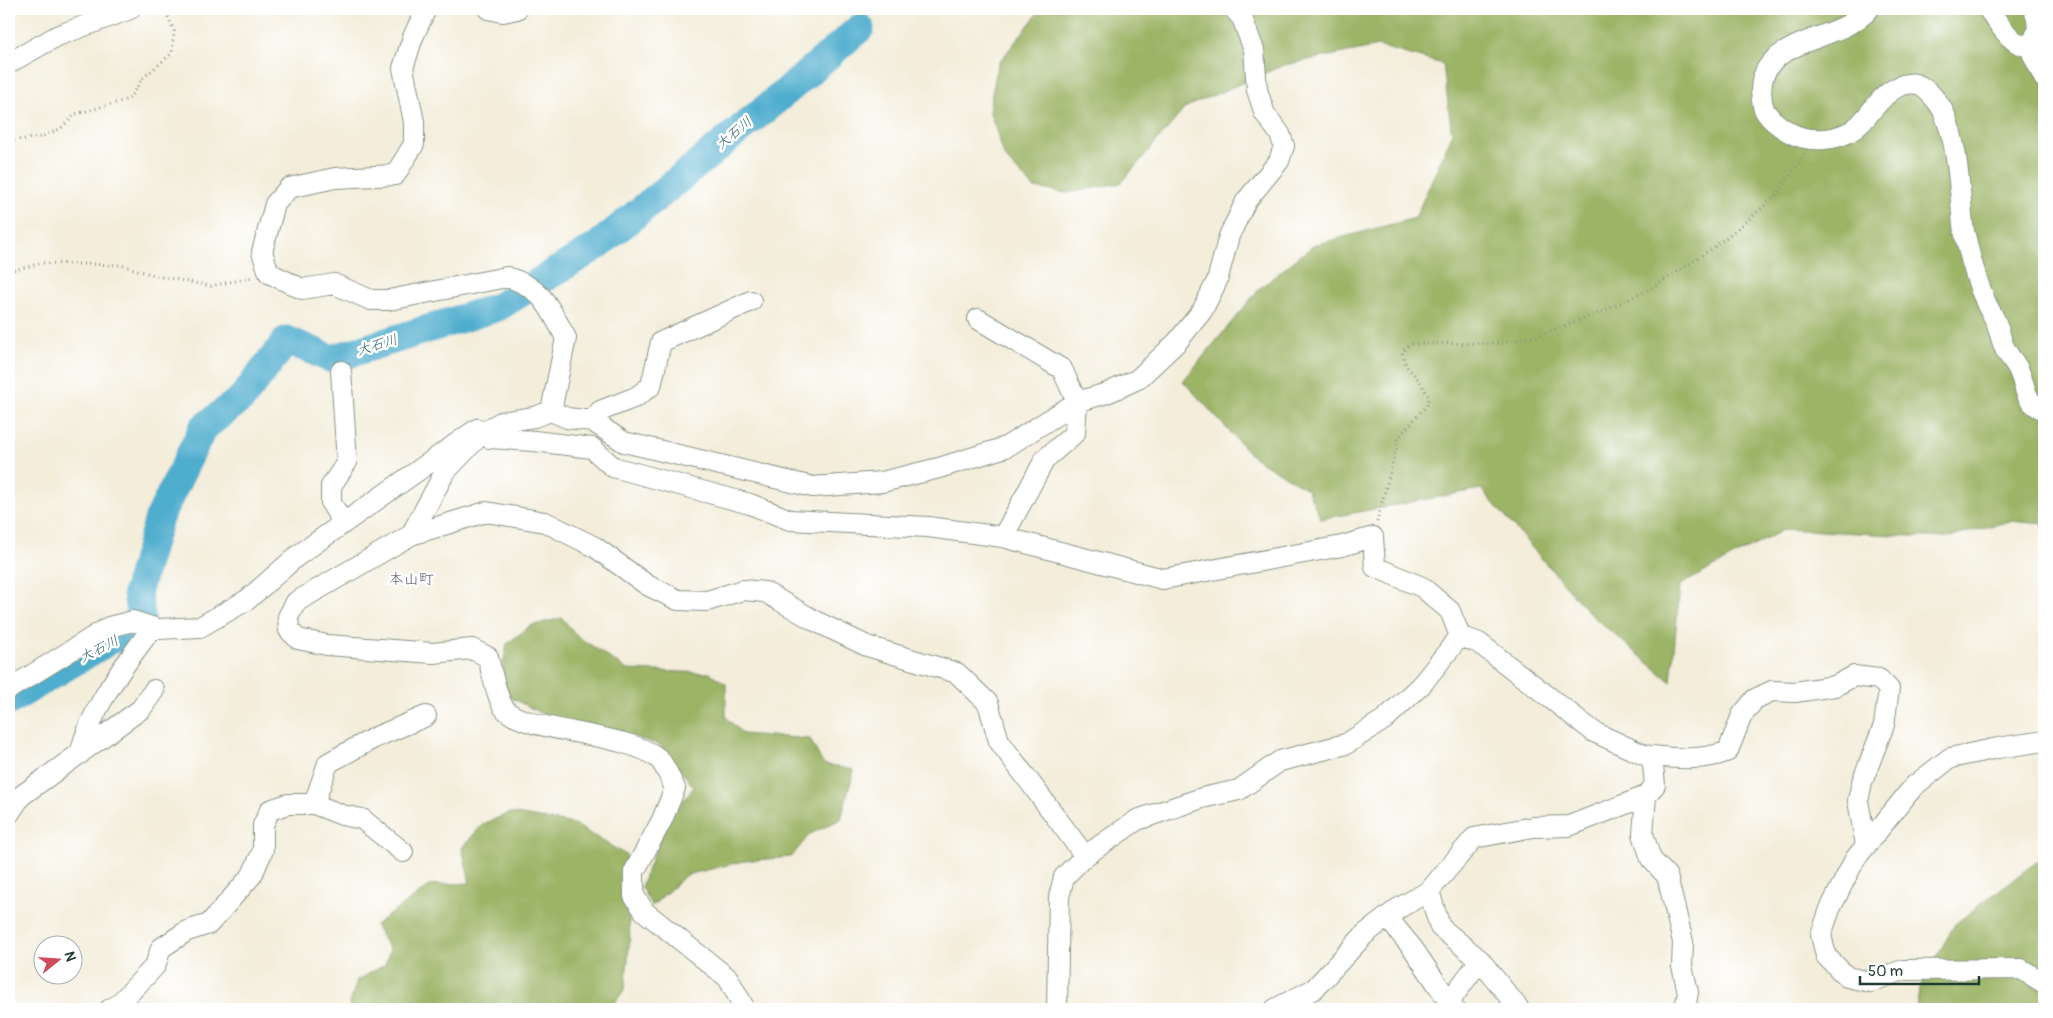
<svg xmlns="http://www.w3.org/2000/svg" width="2053" height="1018" viewBox="0 0 2053 1018" font-family="Pangolin,'Klee One',sans-serif">
	<rect width="100%" height="100%" fill="#fff"/>
	<filter id="ink" filterUnits="userSpaceOnUse"><feTurbulence type="fractalNoise" baseFrequency=".02" numOctaves="2"/><feDisplacementMap in="SourceGraphic" scale="10" xChannelSelector="R" yChannelSelector="G"/><feConvolveMatrix kernelMatrix="1 2 1 2 8 2 1 2 1" color-interpolation-filters="sRGB"/></filter>
	<filter id="wash" filterUnits="userSpaceOnUse"><feTurbulence type="fractalNoise" baseFrequency=".0096" numOctaves="4" result="noise"/><feDisplacementMap in="SourceGraphic" scale="20" xChannelSelector="R" yChannelSelector="G"/><feGaussianBlur stdDeviation="1.12" result="paint"/><feColorMatrix in="noise" values="0 0 0 0 0 0 0 0 0 0 0 0 0 0 0 0 0 1.4 0 .05"/><feComposite in="paint" operator="in"/></filter>
	<g filter="url(#wash)">
		<rect width="100%" height="100%" fill="#f3edda"/>
		<path fill="#9cb466" stroke="#5e784d" d="M1041,9h1003v515l-34,-3 -64,17 -161,-9 -105,56 -9,97 -82,-69 -108,-124 -160,30 -14,-30 -54,-32 -70,-76 77,-93 54,-43 101,-27 37,-83 -9,-71 -65,-18 -94,19 -98,42 -65,76 -54,10 -33,-5 -29,-30 -16,-49 9,-45z
			M562,618l14,17 51,35 83,3 16,11v33l17,17 67,5 13,25 31,6 -13,49 -31,15 -19,23 -47,4 -58,14 -34,31 -11,-19 16,-42 13,-28 24,-30 -34,-42 -67,-21 -29,4 -14,-10 -40,-21 -9,-21 6,-32 23,-18z
			M510,813l64,11 52,31 4,84 -5,50 -15,20h-262l9,-29 28,-15 5,-15 -15,-25 56,-40 39,-2 -8,-35 21,-24z
			M2044,856v153h-129l6,-24 34,-61z"/>
		<g fill="none" stroke-linecap="round" stroke-linejoin="round">
			<path stroke="#50adce" stroke-width="29" d="M9,701l101,-61 27,-7 4,-15 -4,-25 22,-75 44,-90 39,-30 45,-58 45,19 166,-52 99,-61 190,-155 73,-63"/>
		</g>
	</g>
	<g filter="url(#ink)">
		<g fill="none" stroke-linecap="round" stroke-linejoin="round">
			<defs>
				<path id="minor" d="M426,9l-13,28 -10,31 11,54v22l-19,31 -60,3 -46,10 -14,16 -13,48 7,21 33,16 32,-5 37,16h18l118,-23c36,11 42,30 59,61l-15,73 -17,6 -33,5 -18,10 -38,40 -34,63 -115,67 -8,15 1,13 9,9 29,6 106,8 39,-4 16,8c3,13 9,41 16,51 16,24 122,24 154,50 7,6 12,21 17,30l-13,32 -28,52v24l11,16 83,66 17,31
					M488,9l15,3 14,-3
					M1869,9c-32,37 -122,27 -106,97 3,11 17,21 26,26 20,12 54,9 71,-8 11,-11 20,-27 34,-35 5,-3 15,-7 22,-5 10,3 24,19 28,29 12,28 14,58 17,88 1,11 1,24 4,34 5,22 11,45 20,65 2,7 7,13 10,20 4,9 6,20 10,29 4,8 11,14 14,22 8,18 4,30 25,39
					M1988,9c10,12 23,38 41,37
					M2029,46c11,-13 10,-22 5,-37
					M2029,46l15,32
					M9,63l48,-27 73,-27
					M978,319l84,50 15,33 -2,31 -30,26 -42,78
					M341,371l6,91 -16,24v17l12,20
					M551,411l16,7 25,3 32,21 189,45 69,-5 57,-14 67,-21 71,-45 30,-9 31,-14 39,-37 25,-31 15,-30 12,-45 17,-35 33,-40 5,-15 -4,-12 -15,-20 -8,-24 -3,-40 -12,-32 -8,-9
					M592,421l8,-10 36,-14 15,-11 10,-44 90,-41
					M411,535l75,-23 59,10 50,25 52,38 31,15 29,1 36,-11 22,2 50,29 52,25 90,27 31,30 11,38 86,115
					M9,689l100,-62 24,-6 25,8 42,-2 47,-27 50,-44 180,-127 12,9 45,3 58,7 21,19 137,37 40,16 138,7 75,10 160,42 179,-33 31,-9 2,30 47,20 28,24 10,25
					M2044,741l-46,7 -48,10 -36,28 -59,73 -25,50 -9,26 5,21 21,21 23,5 33,-12 118,-1 23,14
					M80,754c11,-47 44,-88 72,-126
					M1646,796l-3,38 8,25 16,17 16,66 -1,24 6,26 -3,17
					M314,804l14,-41 48,-26 50,-21
					M9,814l12,-18 120,-87 13,-19
					M1429,891l11,36 40,33 39,49
					M1387,917l27,33 40,59
					M1449,1002l31,-42
					M110,1009l8,-4 37,-39 6,-18 26,-17 22,-7 43,-49 11,-25v-25l7,-15 18,-6h26l28,11 20,4 41,33
					M1057,1009l2,-112 5,-20 21,-21 52,-36 65,-22 37,-8 41,-29 66,-17 39,-25 37,-35 38,-48 19,7 115,89 50,23c27,3 58,7 84,-4l14,-36 13,-16 17,-8 23,1 40,-6 19,-10 25,3 10,10 -5,36 -22,57 -4,19 8,44
					M1275,1009l39,-20 51,-55 34,-26 30,-17 45,-53 59,-11 36,-1 77,-30 9,-11 -3,-29"/>
			</defs>
			<use href="#minor" stroke="#899587" stroke-width="22"/>
			<path stroke="#899587" stroke-width="3" stroke-dasharray="1 4" stroke-linecap="butt" d="M9,141l32,-4 19,-8 16,-15 53,-15 13,-20 30,-26 2,-22 -9,-22
				M9,271l34,-8 78,2 36,11 54,10 43,-9
				M1377,522l22,-85 28,-32 2,-8 -10,-17 -13,-14 -4,-14 8,-8 91,-1 36,-7 67,-25 50,-24 59,-39 41,-33 22,-20 29,-41"/>
			<use href="#minor" stroke="#fff" stroke-width="20"/>
		</g>
	</g>
	<g text-anchor="middle" dominant-baseline="central" stroke-width="5" stroke-linejoin="round" paint-order="stroke">
		<g font-size="14" font-style="italic" fill="#30646a" stroke="#fff">
			<text transform="translate(734 133) rotate(-40)">大石川</text>
			<text transform="translate(377 345) rotate(-17)">大石川</text>
			<text transform="translate(99 649) rotate(-27)">大石川</text>
		</g>
		<g font-size="15" fill="#595b67" stroke="#fff">
			<text x="411" y="579">本山町</text>
		</g>
	</g>
	<rect width="2053" height="1018" fill="none" stroke="#fff" stroke-width="30"/>
	<g transform="translate(58 960) rotate(73)"><circle r="24" fill="#ffffff" stroke="#a5b1ae"/>
	<path d="M0-4L9 19L0 12L-9 19Z" fill="#d1495b"/>
	<text y="-8" font-size="14" font-weight="bold" text-anchor="middle" fill="#1f3d34">N</text>
	</g>
	<path d="M1860 976v8h119v-8" fill="none" stroke="#1f3d34" stroke-width="2.5"/>
	<text x="1868" y="976" font-size="15" fill="#1f3d34" stroke="#ffffff" stroke-width="4" paint-order="stroke">50 m</text>
</svg>
